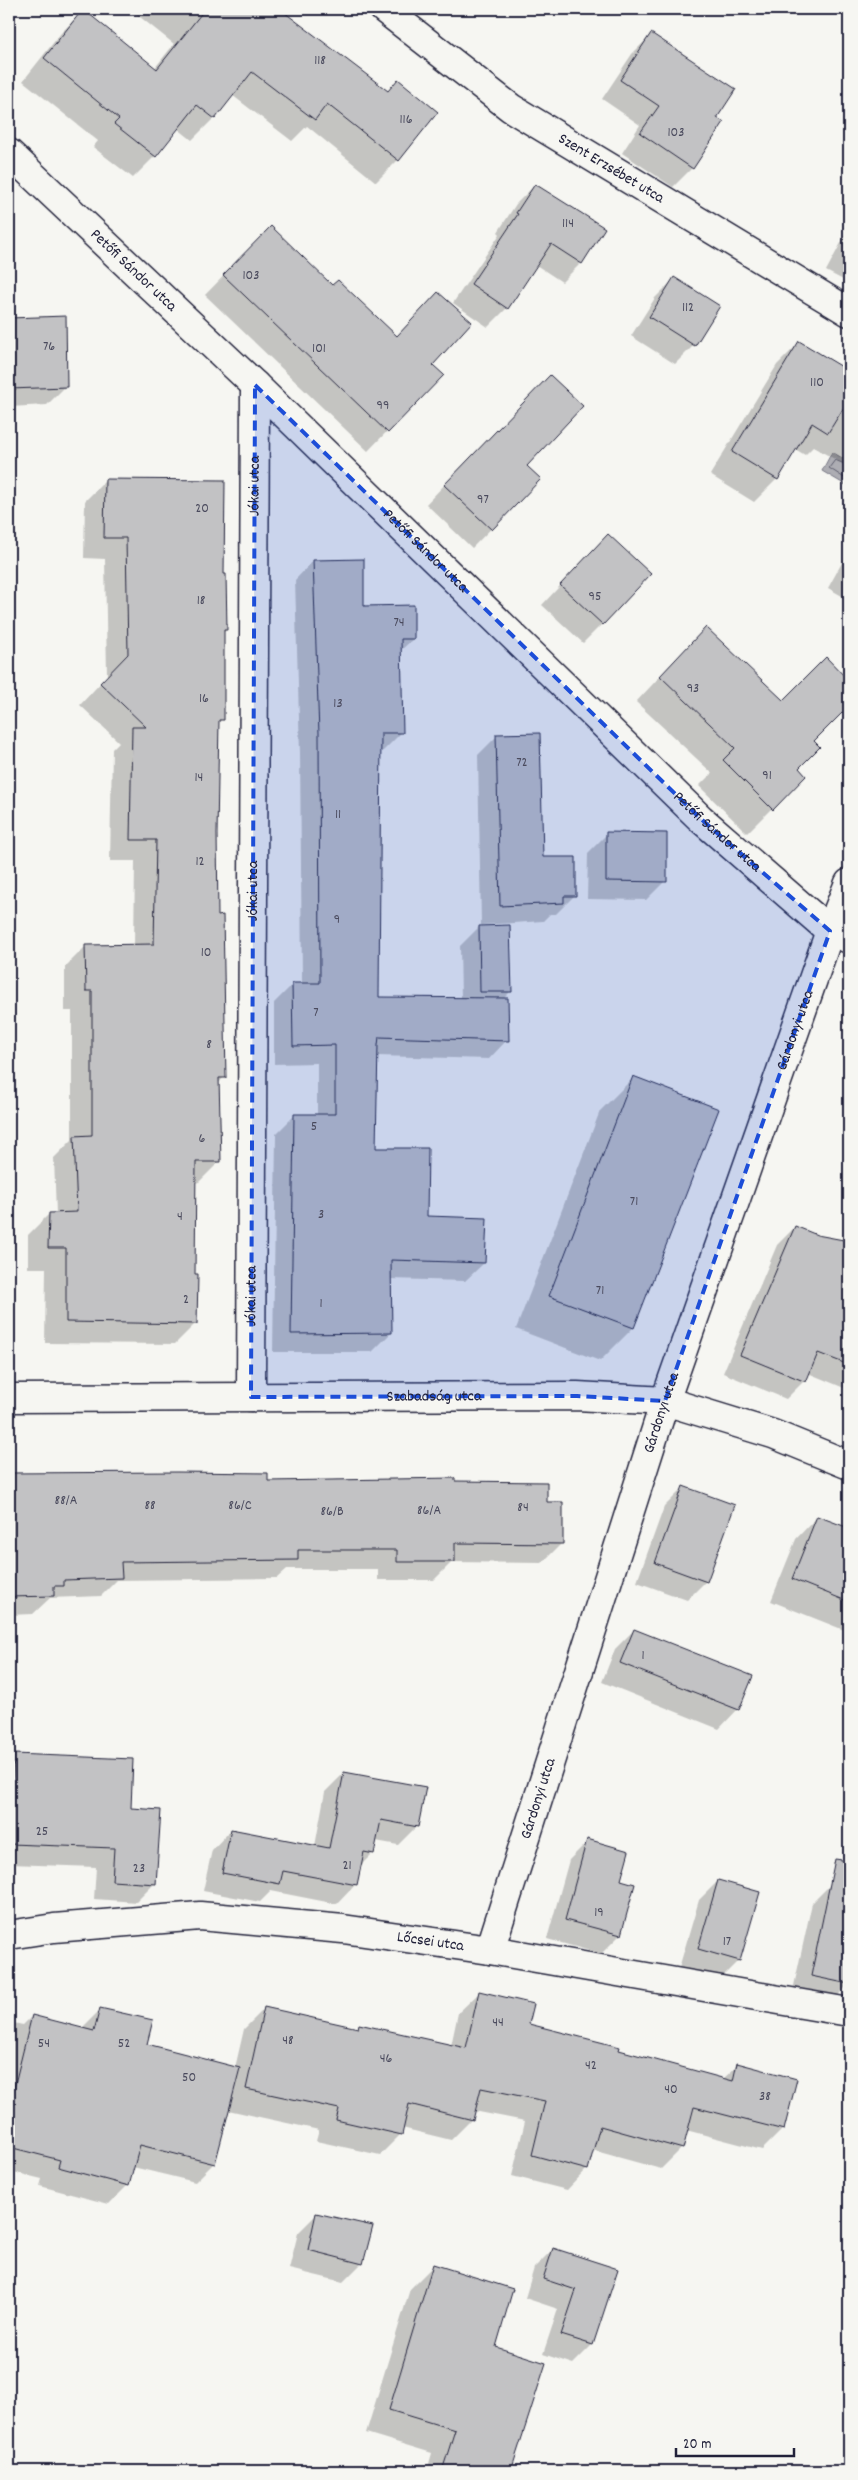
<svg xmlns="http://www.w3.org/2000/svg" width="858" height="2480" viewBox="0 0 858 2480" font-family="Dekko,sans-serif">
	<rect width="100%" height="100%" fill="#f6f6f2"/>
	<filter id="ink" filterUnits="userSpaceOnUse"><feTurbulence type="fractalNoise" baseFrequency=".02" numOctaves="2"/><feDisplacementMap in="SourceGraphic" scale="10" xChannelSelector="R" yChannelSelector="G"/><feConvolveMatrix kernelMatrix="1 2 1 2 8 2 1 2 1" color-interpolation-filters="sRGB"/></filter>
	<g filter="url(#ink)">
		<path fill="#adadb3" stroke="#757583" d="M832,452l17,10v25l-27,-16z"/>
		<path fill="#0003" d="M130,9h148l109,83 11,-11 39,31 -39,48 -22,22 -69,-56 -15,15 -60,-46 -18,23 -22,22 -15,-12 -22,28 -22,22 -40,-31 5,-6 -75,-60 38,-48 22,-22 71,58 20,-25z
			M651,35l64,84 7,4 -30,45 -19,19 -51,-34 18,-28 -38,-26 30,-45z
			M535,185l68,43 -22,35 -19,19 -26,-17 -29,43 -19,19 -35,-24 47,-69 -2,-2 18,-28z
			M849,228v55l-23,-12z
			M252,247l80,40 64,50 42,-44 -6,72 10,10 -74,76 -163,-156z
			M674,279l20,66 -19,19 -44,-28 24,-38z
			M65,318l1,68 -19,19 -38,2v-88z
			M799,343l50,30v94l-36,-20 -8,8 -10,-6 -18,30 -23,23 -44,-27 67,-110z
			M531,395l-6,71 14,14 -67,68 -46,-44z
			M106,480l116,96 4,54 -3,3 -1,86 -5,5 -1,193 8,160 -6,7 1,78 -20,20 -4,1 -1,92 2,48 -21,21 -130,-1 1,-75h-18v-33l21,-21h7l-2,-56 18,-18v-129h-7v-44l21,-21h48l1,-85h-25l2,-112 7,-7 -39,-37 27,-29 -2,-117 -21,-1 1,-57z
			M849,550v50l-21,-12z
			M589,555l13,69 -19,19 -41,-38z
			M313,561l50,46 50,32 -13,12 2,81 -19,19h-3l-3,248h84l-1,-53 19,-19 32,64 -9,9 5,40 -18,19 -112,-3 -2,94 51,67 58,46 -19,18 -75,-2 1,54 -19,19h-99l3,-218 19,-19h22v-52l-43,1v-61l18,-18 10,-1 -2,-230 -5,-174z
			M682,653l101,49 43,-43 23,23v22l-37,37 -15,27 7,8 -57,57 -48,-47 13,-13 -76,-71z
			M497,736l45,122 33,37 -19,19h-6l-7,7 -62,4 -3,-170z
			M607,834l58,47 -19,19 -59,-1 1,-46z
			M634,1077l83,32 -84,219 -33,33 -84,-32 84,-218z
			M795,1227l54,23v33l-12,30 12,5v72l-41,-17 -4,8 -18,18 -63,-26 54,-128z
			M9,1475l258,7h187l92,22 15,40 -19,19 -90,-1 -18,18h-56v-11h-91l-10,9 -160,2 -16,16 -51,2 -17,16 -24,1z
			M683,1488l23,93 -19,19 -50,-18 27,-75z
			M817,1517l32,12v103l-78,-31 25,-62z
			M634,1630l104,79 -19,20 -117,-47 13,-33z
			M14,1755l116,55 25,73 -19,19 -42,-3 2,-32 -87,-3v-103z
			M344,1773l73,53 -19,19 -22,-4 -3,12 -14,14 -3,17 -19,20 -66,-13 -11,11 -57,-11 9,-41 19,-20 84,16 10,-54z
			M588,1841l32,40 14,4 -14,50 -19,19 -54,-15 22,-79z
			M718,1881l40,12 -20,68 -19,19 -40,-12 20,-68z
			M831,1884l18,4v99h-3l-16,16 -38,-8 20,-92z
			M479,1993l49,32 90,25 105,29 15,-14 44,65 -20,20 -76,-20 -4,18 -21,21 -69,-19 -5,19 -20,21 -55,-14 13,-55 -51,-10 -2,8 -21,21 -49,-12 -1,6 -21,21 -64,-14 3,-11 -91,-20 -14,53 -19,19 -62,-15 -5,18 -19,19 -69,-18 2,-7 -33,-8v-149l14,3 9,-9 49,13 19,-19 46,35 89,23 9,-39 21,-21 91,21 3,-4 92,21 7,-33z
			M317,2214l45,49 -19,19 -54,-13 9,-36z
			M553,2249l64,21 -25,75 -19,19 -30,-10 15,-45 -33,-11 9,-30z
			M433,2266l61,82 51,16 -35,107h-83l5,-18 -66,-20 44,-144z"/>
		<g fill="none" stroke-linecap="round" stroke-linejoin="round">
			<path stroke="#5a5a6b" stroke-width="1" d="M849,466l-14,-6 -6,8 20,13"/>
		</g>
		<path fill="#c2c2c4" stroke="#22223b" d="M83,9l74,60 48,-60h75l108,82 10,-12 40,33 -39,49 -72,-57 -12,16 -63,-48 -37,47 -18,-14 -41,52 -42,-33 5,-5 -75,-61z
			M651,33l85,56 -19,29 7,4 -31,47 -53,-36 19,-27 -39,-26z
			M535,184l70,44 -23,36 -31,-20 -43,65 -37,-25 47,-70 -2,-1z
			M271,226l61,59 6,-5 59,56 41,-44 34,30 -39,43 11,10 -56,58 -165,-158z
			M674,277l46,29 -25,40 -46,-29z
			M66,316l1,71 -58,2v-71z
			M799,341l50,30v28l-21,34 -16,-10 -34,57 -46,-28z
			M550,375l33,31 -56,60 14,13 -49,51 -48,-45z
			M105,479l120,1 -1,94h2l1,56h-3v90h-5l-2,114 1,82 5,-1 3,163h-7l2,84h-25l-1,112h3l-1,50 -131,-2v-74h-18l1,-35 28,-1 -3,-76 18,-1v-144h-6l-1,-46 69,-1 2,-104h-26l2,-113h14l-46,-44 28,-29 -2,-116h-22z
			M608,534l43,40 -48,51 -43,-40z
			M364,559v47l50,-1v34h-13l2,94h-22l-2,264 129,1 1,43 -130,-4 -1,8 -2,103h52l-1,68 60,2 -2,45 -94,-3 1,73 -101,1 3,-220h41v-69l-42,1 -1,-63h28l-1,-249 -6,-174z
			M706,627l77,73 43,-43 23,24v25l-35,35 6,6 -21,21 7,8 -33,34 -50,-50 12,-12 -75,-72z
			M540,733l3,124h33v39h-12v7l-64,3 -4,-172z
			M606,832l61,1v49l-61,-1z
			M510,925l2,67h-32l-1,-66z
			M633,1076l86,33 -85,219 -85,-32z
			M795,1226l22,9 32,6v124l-31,-12 -12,29 -66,-27z
			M177,1472l91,1v8l187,-3v3l92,1v20h16v42l-108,-1v19h-58v-12h-99v10l-177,2 1,16 -58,2v6h-10v10l-45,1v-124z
			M683,1486l52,19 -28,77 -52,-19z
			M817,1516l32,12v74l-57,-23z
			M634,1629l119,47 -14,34 -119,-47z
			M14,1754l119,5 -2,49 30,2 -5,74 -44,-3 2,-33 -104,-4z
			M344,1772l82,15 -8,40 -37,-7 -7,34 -10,-2 -7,33 -74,-14 -3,13 -58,-11 9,-44 98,19z
			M587,1839l42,12 -8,29 14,4 -14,51 -56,-15z
			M835,1859l14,2v123l-38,-8z
			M718,1880l42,12 -20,69 -42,-12z
			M479,1991l55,13 -5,20 91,23 -1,3 114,31 4,-18 60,16 -13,51 -90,-23 -11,42 -83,-23 -12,44 -56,-15 13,-54 -64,-13 -8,32 -64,-16 -7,31 -66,-15 3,-11 -93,-20 18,-82 94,21 1,-4 107,24z
			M100,2008l53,12 -6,24 93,24 -25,96 -75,-19 -11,41 -71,-19 2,-7 -51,-13v-39l23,-93 62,16z
			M316,2213l57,13 -10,38 -55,-14z
			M553,2248l65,21 -25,76 -32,-10 15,-45 -33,-11z
			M433,2264l80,25 -17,58 50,16 -35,108h-69l13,-41 -66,-20z"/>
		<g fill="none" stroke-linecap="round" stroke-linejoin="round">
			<defs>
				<g id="minor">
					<path id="s1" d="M384,9l127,99 338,204"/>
					<path id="s2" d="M9,153l246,232 446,434 129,112 19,8"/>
					<path id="s3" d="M251,1397l4,-1012"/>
					<path id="s4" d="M9,1935l45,-7 146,-12 143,13 147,21 359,62"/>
					<path id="s5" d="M490,1950l175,-549 165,-470 19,-48"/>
				</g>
				<g id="tertiary">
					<path id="s6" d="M9,1398l568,-2 88,5 108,33 76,31"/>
				</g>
			</defs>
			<use href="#minor" stroke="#22223b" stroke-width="31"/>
			<use href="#tertiary" stroke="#22223b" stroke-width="31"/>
			<use href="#minor" stroke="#f6f6f2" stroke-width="28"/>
			<use href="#tertiary" stroke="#f6f6f2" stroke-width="28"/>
		</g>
	</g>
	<path fill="#1d4ed8" fill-opacity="0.2" stroke="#1d4ed8" stroke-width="4" stroke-dasharray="10 6" stroke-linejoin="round" d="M255,385l446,434 129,112 -165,470 -88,-5 -326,1z"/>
	<g text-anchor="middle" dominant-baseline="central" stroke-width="5" stroke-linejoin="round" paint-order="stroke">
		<g font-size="14" fill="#4a4a5d">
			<text x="320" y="61">118</text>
			<text x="406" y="120">116</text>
			<text x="676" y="133">103</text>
			<text x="568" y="224">114</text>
			<text x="251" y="276">103</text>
			<text x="688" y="308">112</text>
			<text x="49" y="347">76</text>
			<text x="319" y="349">101</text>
			<text x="817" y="383">110</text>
			<text x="383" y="406">99</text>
			<text x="483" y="500">97</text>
			<text x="202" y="509">20</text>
			<text x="595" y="597">95</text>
			<text x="201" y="601">18</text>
			<text x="399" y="623">74</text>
			<text x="693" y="689">93</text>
			<text x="204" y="699">16</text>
			<text x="338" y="704">13</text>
			<text x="522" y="763">72</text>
			<text x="767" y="776">91</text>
			<text x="199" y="778">14</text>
			<text x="338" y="815">11</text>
			<text x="200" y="862">12</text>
			<text x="337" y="920">9</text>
			<text x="206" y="953">10</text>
			<text x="316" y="1013">7</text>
			<text x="209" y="1045">8</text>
			<text x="314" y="1127">5</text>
			<text x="202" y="1139">6</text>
			<text x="634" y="1202">71</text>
			<text x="321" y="1215">3</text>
			<text x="180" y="1217">4</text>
			<text x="600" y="1291">71</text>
			<text x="186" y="1300">2</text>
			<text x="321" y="1304">1</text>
			<text x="66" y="1501">88/A</text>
			<text x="150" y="1506">88</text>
			<text x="240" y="1506">86/C</text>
			<text x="523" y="1508">84</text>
			<text x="429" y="1511">86/A</text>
			<text x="332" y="1512">86/B</text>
			<text x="643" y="1656">1</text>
			<text x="42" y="1832">25</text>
			<text x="347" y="1866">21</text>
			<text x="139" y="1869">23</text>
			<text x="599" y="1913">19</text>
			<text x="727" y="1942">17</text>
			<text x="498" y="2023">44</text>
			<text x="288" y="2041">48</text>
			<text x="44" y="2044">54</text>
			<text x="124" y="2044">52</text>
			<text x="386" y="2059">46</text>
			<text x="591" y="2066">42</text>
			<text x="189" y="2078">50</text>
			<text x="671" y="2090">40</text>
			<text x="765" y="2097">38</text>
		</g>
		<g font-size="16" fill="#22223b" stroke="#f6f6f2">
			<text stroke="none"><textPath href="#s1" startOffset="278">Szent Erzsébet utca</textPath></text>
			<text stroke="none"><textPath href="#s2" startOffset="171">Petőfi Sándor utca</textPath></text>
			<text stroke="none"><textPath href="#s3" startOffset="911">Jókai utca</textPath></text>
			<text stroke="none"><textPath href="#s2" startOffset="576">Petőfi Sándor utca</textPath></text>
			<text stroke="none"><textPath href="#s2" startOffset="981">Petőfi Sándor utca</textPath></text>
			<text stroke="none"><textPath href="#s3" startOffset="506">Jókai utca</textPath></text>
			<text stroke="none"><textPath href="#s5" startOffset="969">Gárdonyi utca</textPath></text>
			<text stroke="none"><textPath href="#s3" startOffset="101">Jókai utca</textPath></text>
			<text stroke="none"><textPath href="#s6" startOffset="425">Szabadság utca</textPath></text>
			<text stroke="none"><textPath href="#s5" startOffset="564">Gárdonyi utca</textPath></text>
			<text stroke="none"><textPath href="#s5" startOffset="159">Gárdonyi utca</textPath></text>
			<text stroke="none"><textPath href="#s4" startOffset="424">Lőcsei utca</textPath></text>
		</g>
	</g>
	<rect width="858" height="2480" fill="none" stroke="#f6f6f2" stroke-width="30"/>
	<rect x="15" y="15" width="828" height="2450" fill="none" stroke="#22223b" stroke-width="2" filter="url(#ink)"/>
	<path d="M676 2448v8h118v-8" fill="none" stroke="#22223b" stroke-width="2.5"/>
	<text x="683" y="2448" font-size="15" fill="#22223b" stroke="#f6f6f2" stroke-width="4" paint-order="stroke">20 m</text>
</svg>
